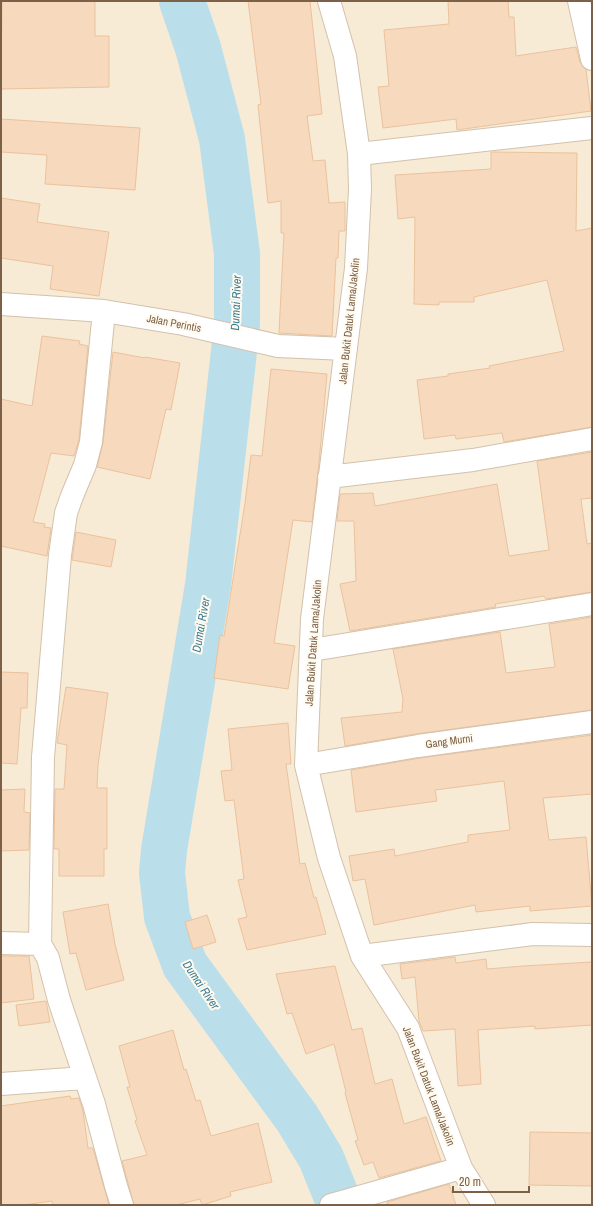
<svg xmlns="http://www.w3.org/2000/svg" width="593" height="1206" viewBox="0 0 593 1206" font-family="'Archivo Narrow',sans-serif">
	<rect width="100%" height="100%" fill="#fef8e8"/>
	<path fill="#f7ebd6" d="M1,1h591v1204h-591z"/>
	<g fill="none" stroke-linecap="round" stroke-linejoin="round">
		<path stroke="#badfeb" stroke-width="46" d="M182,1l16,47 24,91 15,115v70l-29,261 -44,265 -2,23 5,44 18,48 112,153 24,40 19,47"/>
	</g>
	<path fill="#f7d9bd" stroke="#ebc29c" d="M2,1h93v35h14v51l-108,2z
		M248,1h62l12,113 -15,2 6,45 12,-1 4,43 16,-1v29h-6l-1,27h-2l-4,78 -53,-3 5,-100h-3v-32l-13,2 -10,-98 3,-1z
		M448,1h60l1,16h5l2,39 60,-9 4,15 3,5 3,2 5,42 -134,19 -1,-11 -73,9 -5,-41 11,-1 -5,-56 65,-6z
		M1,119l139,9 -5,62 -90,-6 2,-29 -46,-3z
		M491,152l86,1 -1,78 16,-3v199l-88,15 -2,-9 -46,6 -1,-4 -31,4 -7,-59 31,-4v-2l42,-6 -1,-2 75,-15 -17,-71 -73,17v5h-35v3l-25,-1 1,-87 -17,2 -3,-44 96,-6z
		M1,198l39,6 -3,18 72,10 -10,64 -49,-7 3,-23 -52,-8z
		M42,336l38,5 -1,3 9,2 -9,94 -5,16 -23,-3 -18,69 12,2 -1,3 7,1 -4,28 -46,-10v-147l31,7z
		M113,352l32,6v-1l35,6 -9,47 -5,-1 -16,70 -53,-12 6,-24z
		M271,369l56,5 -8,89 -7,59 -19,-2 -19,123 21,3 -7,43 -74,-11 6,-43 4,1 21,-133 6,-48 11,1z
		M592,452v46l-11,1 6,45 5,-1v49l-46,7 -2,-3 -49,8 1,3 -146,24 -10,-47 16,-3 -2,-60h-17l3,-27 33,-1 2,13 122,-22 12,72 40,-6 -12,-89z
		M76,532l40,8 -5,27 -39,-7z
		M592,617v93l-176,24 -71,12 -4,-28 61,-6 1,-13 -10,-50 107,-17 6,41 49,-6 -6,-43z
		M1,672l27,1 -1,35h-6l-4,56 -16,-1z
		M66,687l42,6 -10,72 -1,23h10v61h-3v27h-45v-27h-5l1,-60h9l3,-44 -10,-2z
		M288,723l3,41h-5l14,100 5,-1 9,35 2,-1 10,37 -79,16 -9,-31 9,-2 -9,-37 6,-1 -10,-79 -9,1 -4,-30 11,-1 -4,-41z
		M592,735v59l-49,4 6,42 37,-3 6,69 -62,5v-5l-54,6 -1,-7 -101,20 -9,-46 -12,2 -4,-25 45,-7 1,7 73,-14v-7l42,-5 -6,-49 -69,9 2,11 -81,11 -5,-42 69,-12z
		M25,789l-1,23 6,1 -1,37 -28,1v-61z
		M108,904l7,40 9,36 -38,10 -10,-37 -6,1 -7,-42z
		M207,915l9,27 -23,7 -8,-27z
		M1,956h28l5,43 -33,4z
		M455,957l1,6 30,-4 1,10 36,-3 69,-4v63l-57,4v-3l-57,4 3,54 -23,2 -3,-57 -32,2 -4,-10 -4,-44 -13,2 -2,-15z
		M335,966l17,64 10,-2 13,56 17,-5 12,45 22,-7 15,44 -62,17 -6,-16 -9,3 -9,-24 3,-1 -13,-47 1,-1 -12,-48 -28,10 -14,-41 -5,1 -11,-40z
		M46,1001l4,21 -31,4 -3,-21z
		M173,1030l11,40 2,-1 10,32 4,-1 11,36 47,-13 14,59 -42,10 1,4 -29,9 -2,-6 -24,6h-42l-12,-44 25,-6 -12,-34 2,-1 -10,-33h3l-11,-41z
		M70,1096l1,3 8,-1 4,13 5,37h5l16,57h-56l-1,-4 -29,4h-22v-99z
		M530,1132l62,1v53l-63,-1z
		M449,1184l7,21h-68l-1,-3z"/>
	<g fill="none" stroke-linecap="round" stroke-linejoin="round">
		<defs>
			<path id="minor" d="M329,1l16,55 14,98 1,35 -4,79 -44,351 -6,146 23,93 33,98 46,72 53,140 23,37
				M579,1l13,58
				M359,154l233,-26
				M1,304l103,7 79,13 95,22 68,3
				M104,311l-13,131 -6,23 -13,31 -6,17 -6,42 -17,202 -3,187 8,14 11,42 35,104 22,82 6,19
				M329,477l144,-17 119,-21
				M312,650l280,-46
				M306,765l112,-19 174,-24
				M1,943l39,1
				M362,956l171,-22 59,1
				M1,1084l83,-6
				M331,1205l130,-37"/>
		</defs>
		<use href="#minor" stroke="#d3c1ac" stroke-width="24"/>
		<use href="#minor" stroke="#fff" stroke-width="22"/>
	</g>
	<g text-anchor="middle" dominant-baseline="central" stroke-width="4" stroke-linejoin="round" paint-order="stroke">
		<g font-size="11" fill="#7c6048" stroke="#fffbf1">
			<text transform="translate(349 321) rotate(-84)">Jalan Bukit Datuk Lama/Jakolin</text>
			<text transform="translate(174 323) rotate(11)">Jalan Perintis</text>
			<text transform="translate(313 643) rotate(-86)">Jalan Bukit Datuk Lama/Jakolin</text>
			<text transform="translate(449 741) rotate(-8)">Gang Murni</text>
			<text transform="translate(429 1086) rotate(69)">Jalan Bukit Datuk Lama/Jakolin</text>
		</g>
		<g font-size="12" font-style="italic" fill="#407c91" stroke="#fffbf1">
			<text transform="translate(236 303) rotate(-88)">Dumai River</text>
			<text transform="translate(201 625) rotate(-80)">Dumai River</text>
			<text transform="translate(201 985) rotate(56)">Dumai River</text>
		</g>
	</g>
	<rect width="593" height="1206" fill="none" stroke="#7c6048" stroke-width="4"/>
	<path d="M453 1186v6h76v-6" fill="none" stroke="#7c6048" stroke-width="2"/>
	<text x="459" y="1186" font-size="12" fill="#7c6048" stroke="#fffbf1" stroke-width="3" paint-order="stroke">20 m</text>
</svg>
